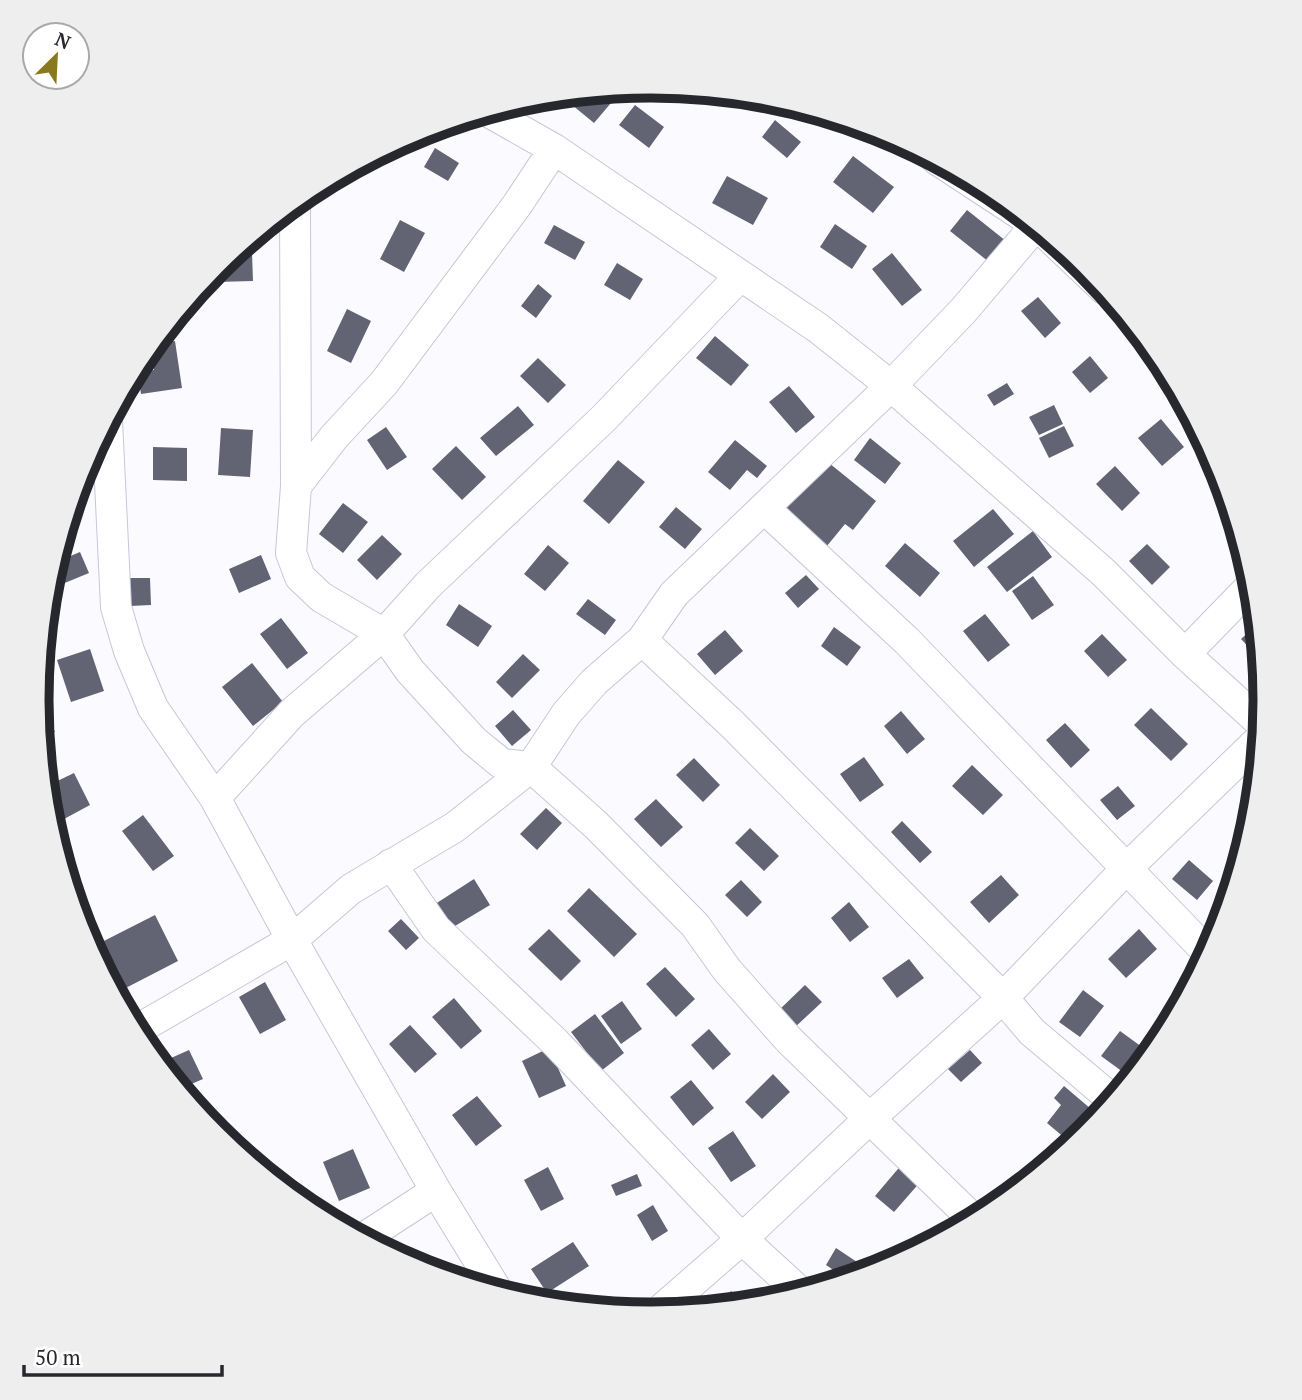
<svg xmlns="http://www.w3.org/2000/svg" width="1302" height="1400" viewBox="0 0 1302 1400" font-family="'PT Serif',serif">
	<rect width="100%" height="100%" fill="#fbfbff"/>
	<path fill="#626373" d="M597,91l14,12 -17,20 -34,-28z
		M635,105l29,22 -15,21 -30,-23z
		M775,120l26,22 -14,16 -25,-21z
		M435,148l24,15 -11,18 -24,-14z
		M853,156l41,31 -21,26 -40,-31z
		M727,176l41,22 -15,27 -41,-22z
		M967,210l39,31 -17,21 -39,-31z
		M400,220l25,13 -21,39 -24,-13z
		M835,224l32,22 -15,23 -32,-22z
		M554,225l31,17 -10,18 -31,-17z
		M260,230v18h-22z
		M252,252l1,29 -37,1 1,-17 16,-12z
		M892,253l30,37 -20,16 -30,-37z
		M617,263l26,16 -13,21 -26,-15z
		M538,284l14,12 -16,22 -15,-12z
		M1038,297l23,26 -16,15 -24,-27z
		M347,309l24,12 -20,42 -24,-12z
		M715,336l34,29 -18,21 -35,-28z
		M175,341l7,47 -41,6 -3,-21 16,-3 -4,-23 2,-3z
		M1090,356l18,22 -18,15 -18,-21z
		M538,358l28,27 -18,18 -28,-27z
		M1007,383l7,11 -20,12 -7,-11z
		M789,386l26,31 -19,16 -27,-31z
		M1054,405l9,19 -24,11 -10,-18z
		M518,406l16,19 -38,31 -16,-18z
		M1161,419l23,28 -22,19 -24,-28z
		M1064,426l10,20 -25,12 -10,-20z
		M386,427l21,30 -20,13 -20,-30z
		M221,428l32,2 -3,47 -32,-2z
		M870,438l31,25 -16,21 -31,-24z
		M735,440l32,26 -10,12 -10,-8 -17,20 -22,-18z
		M456,446l30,31 -24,23 -30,-31z
		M153,447l34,1v33l-34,-1z
		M824,459l52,42 -23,29 -8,-6 -23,28 -44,-36z
		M618,460l27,22 -36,42 -26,-23z
		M1115,466l25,27 -18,18 -26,-27z
		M343,503l25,19 -25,31 -24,-19z
		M676,507l26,22 -17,20 -26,-22z
		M993,509l21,25 -40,33 -21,-26z
		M1033,531l19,26 -45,35 -20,-25z
		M382,535l20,19 -25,26 -20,-20z
		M905,543l35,30 -20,24 -35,-31z
		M1147,544l23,23 -18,18 -23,-24z
		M548,545l21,18 -24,28 -21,-17z
		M80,552l9,21 -34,14 -5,-12 4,-12z
		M261,555l10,24 -32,14 -10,-24z
		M806,575l13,14 -21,19 -13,-15z
		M1033,576l21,29 -22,15 -20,-29z
		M129,578h21l1,27 -21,1z
		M588,599l28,21 -11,15 -29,-21z
		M459,604l33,22 -14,21 -32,-22z
		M985,614l25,31 -22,17 -25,-31z
		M281,618l27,35 -21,16 -27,-35z
		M1258,623l3,37 -20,-21z
		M834,627l27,20 -14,19 -26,-20z
		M725,630l18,21 -28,24 -18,-21z
		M1102,634l25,26 -19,17 -24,-26z
		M90,649l14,42 -33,11 -14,-42z
		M523,654l17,16 -28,28 -16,-16z
		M252,663l31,39 -30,24 -31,-39z
		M40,700l15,32 -14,6 -4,-36z
		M1151,708l37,36 -17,17 -37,-36z
		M513,710l18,20 -19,16 -17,-20z
		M901,711l24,28 -18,15 -23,-28z
		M1065,723l25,27 -19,18 -25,-28z
		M864,757l20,28 -24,17 -20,-28z
		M694,758l26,27 -17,17 -27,-27z
		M972,765l31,30 -20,20 -31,-29z
		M74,773l16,32 -37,20 -5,-10 -3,-28z
		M1118,786l17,20 -18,14 -17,-20z
		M656,799l27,28 -22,20 -27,-28z
		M546,808l16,15 -25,27 -17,-16z
		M143,815l31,41 -21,15 -31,-40z
		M902,821l30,31 -12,11 -29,-31z
		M750,828l29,28 -15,15 -29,-28z
		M1189,860l24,21 -16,19 -25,-21z
		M1001,875l18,20 -30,28 -19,-21z
		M474,879l16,26 -45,27 -16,-24z
		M741,880l21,22 -15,15 -22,-22z
		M589,888l48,46 -23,23 -47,-46z
		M849,902l20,25 -19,15 -19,-24z
		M155,915l23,46 -60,31 -24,-46z
		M401,919l18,19 -13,12 -18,-19z
		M549,929l32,32 -20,20 -33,-32z
		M1139,929l18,20 -31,29 -18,-19z
		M909,959l15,19 -27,20 -15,-20z
		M665,967l30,32 -19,18 -30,-33z
		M265,982l21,38 -26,14 -21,-37z
		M805,985l17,17 -29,27 -16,-17z
		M1083,990l21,16 -24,31 -21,-15z
		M454,998l28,33 -21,18 -29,-32z
		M1185,999l-15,26 -6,-6z
		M622,1001l20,28 -21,15 -20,-28z
		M595,1014l29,39 -23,18 -30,-39z
		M410,1025l27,29 -22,19 -26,-29z
		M709,1029l22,25 -18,16 -22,-25z
		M1120,1031l22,16 -19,25 -22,-16z
		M549,1048l17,38 -27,12 -17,-37z
		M189,1050l14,29 -23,10 -11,-13 -7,-14z
		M970,1050l12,13 -21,19 -13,-13z
		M773,1074l17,18 -28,27 -17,-17z
		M691,1080l23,28 -21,18 -23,-29z
		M1064,1086l27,23 -25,30 -19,-16 14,-18 -7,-7z
		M477,1096l25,30 -26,20 -24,-31z
		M733,1131l23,35 -25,16 -23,-34z
		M353,1149l17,39 -31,13 -16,-39z
		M903,1163l19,17 -28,32 -19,-16z
		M548,1167l16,32 -23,12 -17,-31z
		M637,1174l5,12 -26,10 -5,-11z
		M653,1205l15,26 -16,10 -15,-26z
		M573,1242l16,24 -42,27 -16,-24z
		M836,1248l27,18 -7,11 -9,2 -21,-14z
		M457,1266l7,16 -25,-8z
		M731,1291l15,14 -30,3z"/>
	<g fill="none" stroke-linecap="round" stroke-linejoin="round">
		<defs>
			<path id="minor" d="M487,111l67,38 264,179 73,58 212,186 82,82 78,71
				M936,159l96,63
				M295,201l1,285 -5,67 9,24 21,20 63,37 26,37 64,70 28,23 29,3 65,58 99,100 32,45 62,70 185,180
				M1042,230l62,59
				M107,420l9,187 13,44 24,57 62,90 77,142 144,251 62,101
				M296,486l38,-49 50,-54 133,-178 37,-56
				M764,508l143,133 302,313
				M642,640l91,85 270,273 29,34 81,68
				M1185,654l69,-71
				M215,798l77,-85 92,-79 44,-49 176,-167 136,-142
				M391,864l45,65 119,113 187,197 59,54
				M135,1031l157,-91 59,-51 104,-62 76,-60 35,-53 28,-32 48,-42 32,-46 217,-208 72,-75 73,-86
				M362,1239l74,-48
				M656,1314l86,-75 127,-120 134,-121 123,-129 136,-132"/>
		</defs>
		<use href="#minor" stroke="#c5c7d9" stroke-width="32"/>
		<use href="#minor" stroke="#fff" stroke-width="30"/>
	</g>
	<path d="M0 0H1302V1400H0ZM49 700a602 602 0 1 1 1204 0a602 602 0 1 1-1204 0Z" fill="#eee" fill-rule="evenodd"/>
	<path fill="none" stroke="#27272e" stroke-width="9" d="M49 700a602 602 0 1 1 1204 0a602 602 0 1 1-1204 0Z"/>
	<g transform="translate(56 56) rotate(24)"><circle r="33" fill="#ffffff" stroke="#a9a9ab" stroke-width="2"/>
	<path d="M0-5L12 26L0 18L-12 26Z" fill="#88791e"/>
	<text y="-10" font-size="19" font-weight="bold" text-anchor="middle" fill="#27272e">N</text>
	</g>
	<path d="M24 1365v10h198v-10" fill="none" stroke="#27272e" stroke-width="3.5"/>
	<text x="35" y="1365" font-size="21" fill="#27272e" stroke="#ffffff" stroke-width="5" paint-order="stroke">50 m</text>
</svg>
